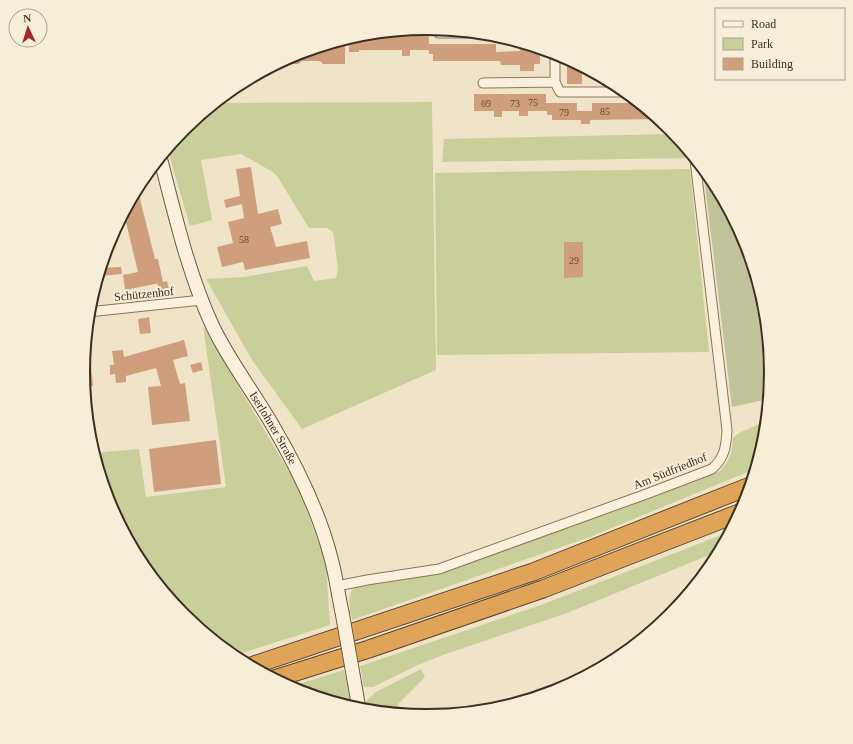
<svg xmlns="http://www.w3.org/2000/svg" width="853" height="744" viewBox="0 0 853 744" font-family="Georgia,serif">
	<rect width="100%" height="100%" fill="#f0e4c8"/>
	<path fill="#c9cf9b" fill-rule="evenodd" d="M432,102l4,268 -134,59 -50,-69 -46,-81 38,-2 63,-11 7,15 22,-3 2,-9 -5,-37 -6,-4h-18l-32,-52 -6,-5 -30,-17 -40,6 11,60 -22,6 -23,-78 16,-19 32,-26z
		M674,134l13,16v8l-245,4 2,-23z
		M690,169l19,183 -272,3 -2,-182zM564,242h19v35h-19z
		M203,326l95,161 28,76 4,62 -97,31 -50,-41 -43,-52 -31,-60 -16,-50 46,-4 7,48 80,-10z
		M766,421l-2,18 -9,30 -165,68 -238,83c-2,-12 -6,-23 3,-34l86,-14 279,-101c10,-10 12,-19 13,-33l6,-5z
		M729,532l-10,19 -152,62 -124,42 -25,10 -45,22h-9l-4,-21 181,-61z
		M421,669l4,8 -27,27 -1,9 -29,-3 -2,-9 10,-9z
		M344,670l7,37 -62,-20z"/>
	<path fill="#bfc49a" d="M703,169l10,12 31,60 20,64 6,67 -2,27 -36,8z"/>
	<path fill="#cf9f7d" d="M429,34v10h67v8l24,-1 -1,-7h6l8,3v4h7v13h-6v7h-14v-6h-19l-1,-4h-67v-7h-4v-7v3h-19v6h-8v-6h-43v2h-10v-14l10,-3z
		M345,45v19h-23v-2l-4,-1h-16l-4,3h-21l18,-10 28,-8z
		M578,66v5h4v13h-15v-17z
		M474,94h72v9h31v8h15v-8h46l20,16 -68,1v4h-9v-4h-29v-5h-5v-4h-19v5h-9v-5h-17v6h-8v-6h-20z
		M251,167l7,47 20,-5 4,15 -12,3 6,20 31,-6 3,17 -65,12 -2,-8 -21,5 -5,-20 16,-4 -5,-21 16,-4 -2,-14 -16,4 -2,-8 16,-4 -4,-27z
		M137,187l18,72h3l5,23 4,-1 2,8 -9,2 -3,-8h3l-35,7 -2,-15 15,-3 -14,-58z
		M564,242h19v35l-19,1z
		M121,267l1,7 -24,2 2,-8z
		M149,317l2,16 -11,1 -2,-15z
		M184,340l4,16 -15,4 7,24 5,-1 5,38 -38,4 -4,-38 13,-1 -5,-18 -30,8v6l-10,1 -1,-9 -5,1v-10h4l-2,-14 11,-1 1,7z
		M85,345h4l4,41 -9,1 -2,-15z
		M201,362l2,8 -10,3 -3,-8z
		M216,440l5,44 -67,8 -5,-43z"/>
	<g fill="none" stroke-linecap="round" stroke-linejoin="round">
		<defs>
			<path id="street" d="M438,29l1,4h33
				M555,82l5,10h65
				M483,83l72,-1v-29
				M88,312l114,-12
				M337,586l30,-6 72,-11 210,-76 63,-24c13,-12 14,-22 15,-39l-32,-270"/>
			<g id="secondary">
				<path id="s1" d="M160,157c15,58 28,116 53,170 17,35 41,66 60,99 24,41 46,85 58,132 5,18 7,36 11,54"/>
				<path d="M354,680l5,29"/>
			</g>
			<path id="highway" d="M251,666l282,-94 217,-86
				M274,679l95,-30 174,-60 196,-76"/>
		</defs>
		<use href="#street" stroke="#8d765c" stroke-width="11"/>
		<use href="#secondary" stroke="#6f573f" stroke-width="15"/>
		<use href="#highway" stroke="#5b4430" stroke-width="19"/>
		<use href="#street" stroke="#faf1dc" stroke-width="9"/>
		<use href="#secondary" stroke="#faf1dc" stroke-width="13"/>
		<use href="#highway" stroke="#e0a458" stroke-width="17"/>
		<defs>
			<path id="secondary-bridge" d="M342,612l12,68"/>
		</defs>
		<use href="#secondary-bridge" stroke="#6f573f" stroke-width="15" stroke-linecap="butt"/>
		<use href="#secondary-bridge" stroke="#faf1dc" stroke-width="13"/>
	</g>
	<g text-anchor="middle" dominant-baseline="central" stroke-width="4" stroke-linejoin="round" paint-order="stroke">
		<g font-size="10" fill="#624a37">
			<text x="533" y="102">75</text>
			<text x="486" y="103">69</text>
			<text x="515" y="103">73</text>
			<text x="605" y="111">85</text>
			<text x="564" y="112">79</text>
			<text x="244" y="239">58</text>
			<text x="574" y="260">29</text>
		</g>
		<g font-size="12" fill="#3d2e20" stroke="#f7eed8">
			<text transform="translate(144 294) rotate(-6)">Schützenhof</text>
			<text stroke="none"><textPath href="#s1" startOffset="296">Iserlohner Straße</textPath></text>
			<text transform="translate(670 471) rotate(-22)">Am Südfriedhof</text>
		</g>
	</g>
	<path d="M0 0H853V744H0ZM90 372a337 337 0 1 1 674 0a337 337 0 1 1-674 0Z" fill="#f7eed8" fill-rule="evenodd"/>
	<path fill="none" stroke="#3d2e20" stroke-width="2" d="M90 372a337 337 0 1 1 674 0a337 337 0 1 1-674 0Z"/>
	<rect x="715" y="8" width="130" height="72" fill="#f7eed8" stroke="#ada18e"/>
	<rect x="723" y="21" width="20" height="6" fill="#faf1dc" stroke="#ada18e"/>
	<text x="751" y="28" font-size="12" fill="#3d2e20">Road</text>
	<rect x="723" y="38" width="20" height="12" fill="#c9cf9b" stroke="#ada18e"/>
	<text x="751" y="48" font-size="12" fill="#3d2e20">Park</text>
	<rect x="723" y="58" width="20" height="12" fill="#cf9f7d" stroke="#ada18e"/>
	<text x="751" y="68" font-size="12" fill="#3d2e20">Building</text>
	<g transform="translate(28 28) rotate(356)"><circle r="19" fill="#f7eed8" stroke="#ada18e"/>
	<path d="M0-3L7 15L0 10L-7 15Z" fill="#9e2a2b"/>
	<text y="-6" font-size="11" font-weight="bold" text-anchor="middle" fill="#3d2e20">N</text>
	</g>
</svg>
